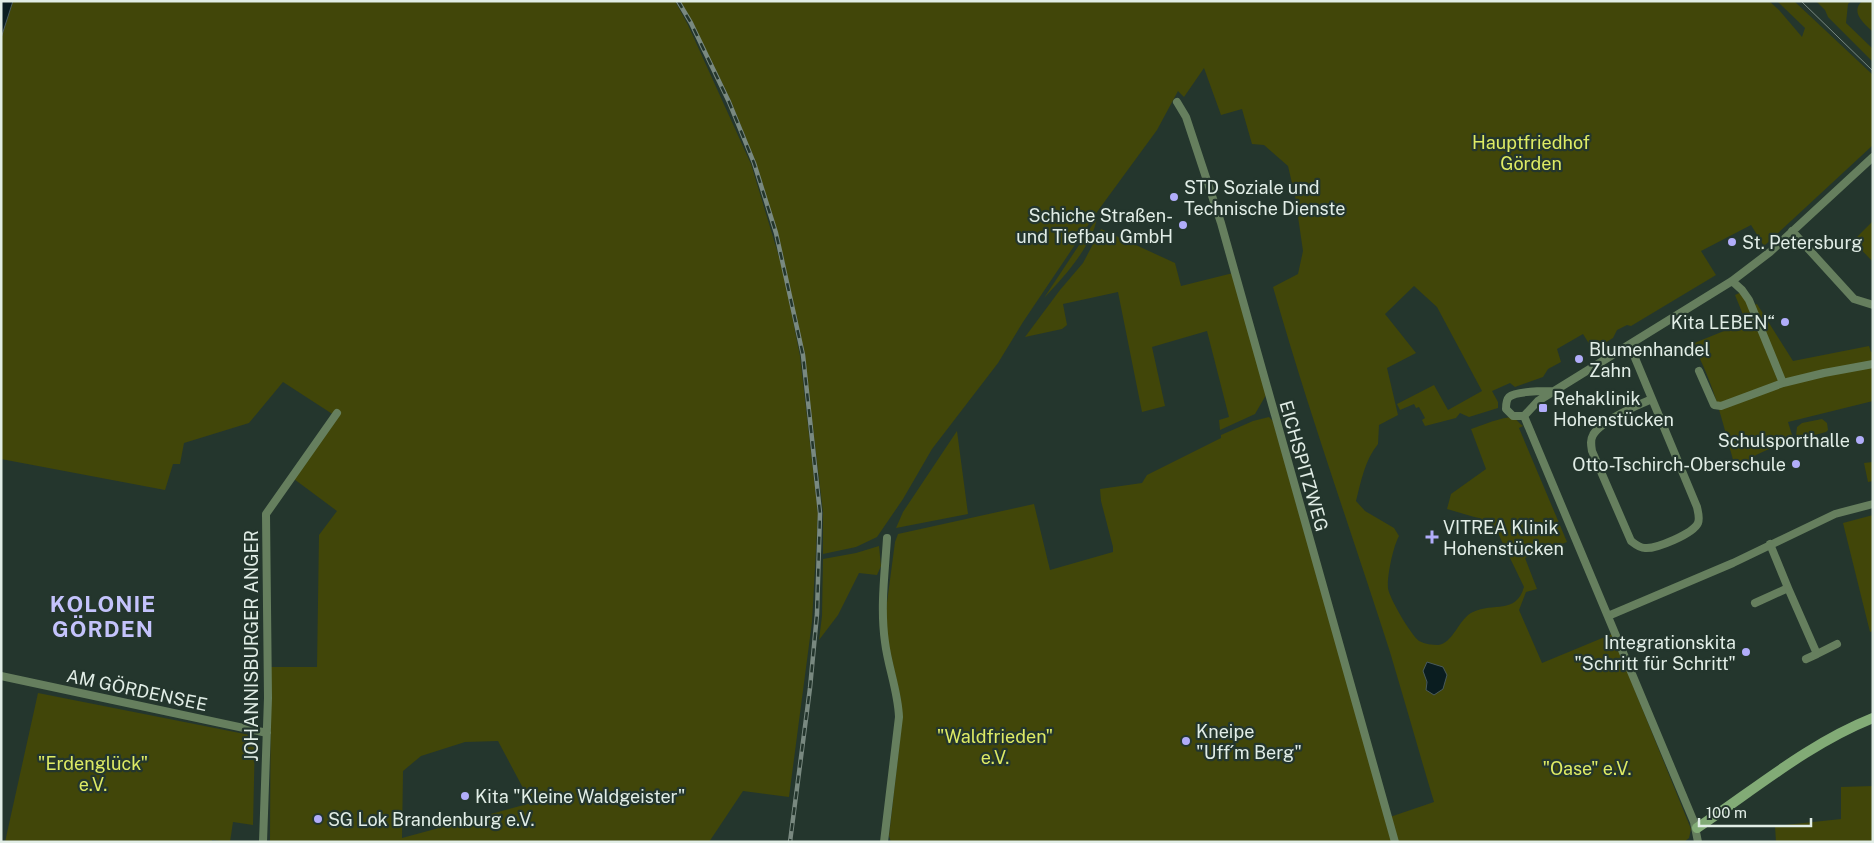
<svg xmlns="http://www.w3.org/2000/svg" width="1874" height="843" viewBox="0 0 1874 843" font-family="'Public Sans',sans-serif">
	<rect width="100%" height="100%" fill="#24362d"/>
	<path fill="#414609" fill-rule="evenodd" d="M13,1h662l13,24 63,139 32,106 17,86 18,157 -6,109 -23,175 -46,-6 -34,51h-439l1,-175h46l2,-132 18,-24 -43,-32 43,-62 -54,-35 -34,41 -65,20 -4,21h-7l-8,26 -164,-31v-421zM498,741l33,62 -129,35 1,-67 18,-15 44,-14z
		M680,1h1089l10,9 23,27 3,-9 -28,-27h17l79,74v70l-109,101 -13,-21 -50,26 15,24 -85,51 -4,-1 -10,5 -4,8 -20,12 -10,-16 -26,15 4,13 -13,7 -5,8 -28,10 -5,-4 -18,8 6,11v6l-29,9 -9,-4 -4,5 -31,8 -3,-6 3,-2 -6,-11 -3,1 -2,-4 -14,6 -3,-6 37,-19 14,25 34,-19 -45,-84 -23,-21 -29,28 31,39 -29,15 11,47 -19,10 -1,19c-13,16 -17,37 -22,57l9,10 29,17 5,8c-6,11 -12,40 -11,52 1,10 23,47 31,53 6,3 13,4 19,4 15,-1 21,-27 35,-33 20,-10 43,3 51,-25l-28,-58 -8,-8 -41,-12 4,-15 35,-25 -15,-40c10,-3 34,-14 43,-11 3,2 6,6 9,8l-4,2 48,114 -42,16 12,31 -11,3 -7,18 23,53 70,-29 79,195 -2,9 -5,4h-287l-7,-25 44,-15c-15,-50 -29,-100 -44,-150 -39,-121 -82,-242 -117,-365l25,-13 5,-23 -8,-55 -7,-30 -24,-21 -12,-1 -10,-35 -21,6 -17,-47 -20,29 -6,-6 -21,39 -60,82 -74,110 -25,41 -66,86 -29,50 -26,38 -21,10 -33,7v-42l-19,-159 -27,-121 -22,-71 -25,-62 -39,-79zM1426,662l9,3 12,10 -4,9 -17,6z
		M1816,1h35l-3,3 -2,19 27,26v13l-45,-45 -3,-7z
		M1862,1h11v31c-9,-9 -23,-19 -11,-31z
		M1097,218c-5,28 -33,59 -53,80z
		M1873,221v41l-20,-21z
		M1101,229l74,34 6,23 52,-13 33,122 -11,19 -35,16 -1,-10 10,-3 -22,-86 -55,16 13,59 -23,6 -24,-120 -55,12 4,21 -5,4 -37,8 35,-47 23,-27z
		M1746,290l8,15 3,-1 36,57 76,-15 2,6h2v49l-85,21 5,16 -37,17 -19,18c-13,-43 -22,-90 -45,-129l54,-22 -11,-27z
		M1269,417l4,4 119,421h-501l-2,-6 13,-115 -1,-21 -11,-49 -5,-8 1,-33 9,-68 3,-8 136,-30 16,66 63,-18v-5l-12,-46 -1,-12 42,-6 5,-8 74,-37v-3l32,-14z
		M1822,419l5,4 1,7 -2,2 -26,7 -4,-3 1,-9 5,-4z
		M957,431l11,83 -72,14 7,-16z
		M1873,462v19l-5,1 -4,-19z
		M1873,515v116l-3,1 -27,-109z
		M879,546l2,20 -4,9 -18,-2 -21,42 -19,25 3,-24 1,-57 33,-6z
		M38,693l217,43 -2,89 -20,-3 -3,20 -18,-2v2h-207z
		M1873,786v56h-97l-1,-16 66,-7v-32z"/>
	<path fill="#0a1d20" stroke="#4a5b5b" d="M1,1h12l-12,37z
		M1427,662l16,5 4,8 -4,14 -9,6 -8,-5 1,-8 -4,-11z"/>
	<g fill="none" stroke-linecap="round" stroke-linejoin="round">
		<path stroke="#667f5e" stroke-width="8" d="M1177,102l9,15 35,106 174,619
			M1792,231l62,68 19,6
			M1732,281l10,9 7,10 34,83 41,-10 49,-9
			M1630,346l67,161c1,5 3,11 1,16 -5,11 -42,26 -53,25 -6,0 -10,-4 -14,-7l-39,-90c-1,-6 -2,-11 1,-16 7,-13 44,-30 59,-36
			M1699,371l15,34 7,1 62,-23
			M1524,416l170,406 4,20
			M1524,416l14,-15 194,-120 38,-29 103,-95
			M1524,416h-11l-7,-7c0,-4 0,-9 3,-12 7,-6 34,-6 44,-6
			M1788,588l29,66 -11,5
			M1755,603l33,-15 -18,-44
			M1608,616l125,-53 102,-49 38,-10
			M1817,654l20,-10
			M1,676l266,57
			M263,842l5,-144 -2,-184 71,-101
			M884,842l15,-125c-1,-26 -11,-50 -14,-75 -5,-35 0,-70 2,-104"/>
		<path stroke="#82ab76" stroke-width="10" d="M1697,828c57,-38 111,-84 176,-110"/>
		<path stroke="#798980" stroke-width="1" d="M1801,1l72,70"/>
		<defs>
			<path id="rail" d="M678,1l13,22 38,79 25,61 22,70 27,122 17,158 -3,101 -7,74 -20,154"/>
		</defs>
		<use href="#rail" stroke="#798980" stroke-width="4.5"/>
		<use href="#rail" stroke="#24362d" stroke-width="2.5" stroke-dasharray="8" stroke-linecap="butt"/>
	</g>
	<g fill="#b1adfa" stroke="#24362d" stroke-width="2">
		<circle cx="1174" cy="197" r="5"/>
		<circle cx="1183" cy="225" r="5"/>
		<circle cx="1732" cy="242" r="5"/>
		<circle cx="1785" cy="322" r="5"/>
		<circle cx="1579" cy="359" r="5"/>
		<rect x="1538" y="403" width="10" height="10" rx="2.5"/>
		<circle cx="1860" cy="440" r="5"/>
		<circle cx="1796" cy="464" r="5"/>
		<path d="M1429.5 529.5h5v5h5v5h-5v5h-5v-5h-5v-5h5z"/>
		<circle cx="1746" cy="652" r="5"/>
		<circle cx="1186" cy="741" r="5"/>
		<circle cx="465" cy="796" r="5"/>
		<circle cx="318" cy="819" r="5"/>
	</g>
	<g text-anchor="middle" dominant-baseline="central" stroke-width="4.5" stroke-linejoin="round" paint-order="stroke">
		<g font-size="18" fill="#deeb64" stroke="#24362d">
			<text x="1531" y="142">Hauptfriedhof<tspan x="1531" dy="21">Görden</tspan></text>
			<text x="995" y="736">"Waldfrieden"<tspan x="995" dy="21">e.V.</tspan></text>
			<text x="93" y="763">"Erdenglück"<tspan x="93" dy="21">e.V.</tspan></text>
			<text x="1587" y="768">"Oase" e.V.</text>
		</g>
		<g font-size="18" fill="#e1ede6" stroke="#24362d" text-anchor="start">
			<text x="1184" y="187">STD Soziale und<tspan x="1184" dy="21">Technische Dienste</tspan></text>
			<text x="1173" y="215" text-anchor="end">Schiche Straßen-<tspan x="1173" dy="21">und Tiefbau GmbH</tspan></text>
			<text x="1742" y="242">St. Petersburg</text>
			<text x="1775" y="322" text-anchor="end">Kita LEBEN“</text>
			<text x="1589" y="349">Blumenhandel<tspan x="1589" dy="21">Zahn</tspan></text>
			<text x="1553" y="398">Rehaklinik<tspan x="1553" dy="21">Hohenstücken</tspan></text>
			<text x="1850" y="440" text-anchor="end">Schulsporthalle</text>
			<text x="1786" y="464" text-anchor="end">Otto-Tschirch-Oberschule</text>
			<text x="1443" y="527">VITREA Klinik<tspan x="1443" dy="21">Hohenstücken</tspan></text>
			<text x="1736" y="642" text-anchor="end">Integrationskita<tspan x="1736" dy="21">"Schritt für Schritt"</tspan></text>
			<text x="1196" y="731">Kneipe<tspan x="1196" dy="21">"Uff´m Berg"</tspan></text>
			<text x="475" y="796">Kita "Kleine Waldgeister"</text>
			<text x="328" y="819">SG Lok Brandenburg e.V.</text>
		</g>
		<g font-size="18" fill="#e1ede6" stroke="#24362d">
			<text transform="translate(1304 466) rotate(74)">EICHSPITZWEG</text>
			<text transform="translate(251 646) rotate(-90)">JOHANNISBURGER ANGER</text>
			<text transform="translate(137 690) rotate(12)">AM GÖRDENSEE</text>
		</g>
		<g font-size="22" font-weight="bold" letter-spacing="1" fill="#c4c3fc" stroke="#24362d">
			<text x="103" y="604">KOLONIE<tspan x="103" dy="25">GÖRDEN</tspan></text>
		</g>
	</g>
	<rect width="1874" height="843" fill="none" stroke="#e1ede6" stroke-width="5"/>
	<path d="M1699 818v8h112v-8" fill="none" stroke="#e1ede6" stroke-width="2.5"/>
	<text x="1706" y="818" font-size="15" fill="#e1ede6" stroke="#24362d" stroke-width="4" paint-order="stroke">100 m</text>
</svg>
